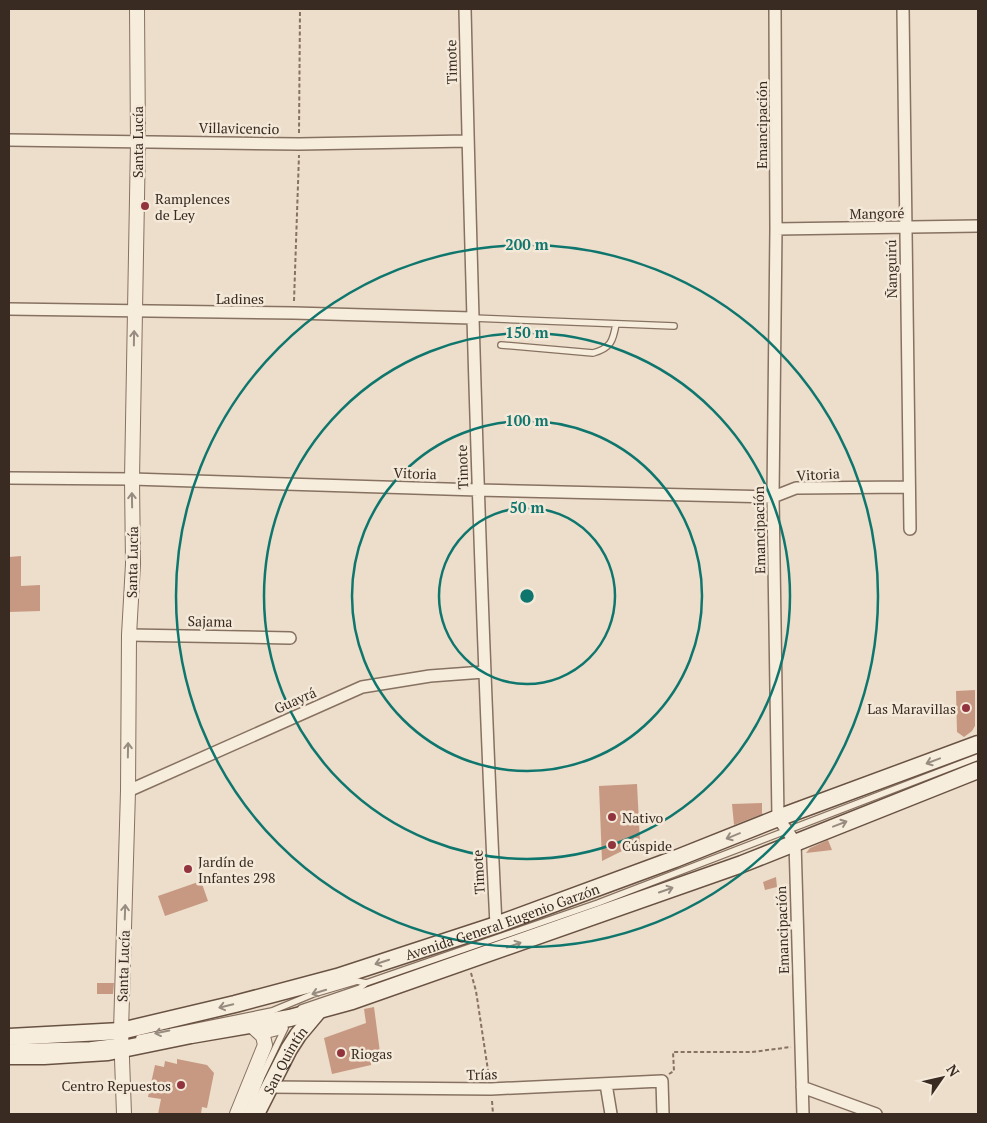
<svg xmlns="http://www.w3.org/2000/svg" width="987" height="1123" viewBox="0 0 987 1123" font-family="'PT Serif',serif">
	<rect width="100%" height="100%" fill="#ecdeca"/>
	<path fill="#c79983" d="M21,556v30l19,-1v26l-31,1v-55z
		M975,690v36l-3,5 -8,6 -7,-5 -1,-41z
		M637,784l3,58 -38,19 -3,-75z
		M762,803v11l-28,11 -2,-21z
		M828,840l4,10 -26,3 4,-5z
		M776,877l1,10 -12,3 -2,-8z
		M201,881l7,20 -43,15 -7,-20z
		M97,983h17l-1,11h-16z
		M374,1007l7,53 -10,2v3l-39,9 -8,-36 42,-15 -2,-14z
		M177,1059l30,6 7,8 -7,35 -5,-1 -1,7h-43l3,-15 -13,-2 7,-32 9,2 1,-6 12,3z"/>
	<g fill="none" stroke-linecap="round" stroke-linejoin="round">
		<defs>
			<path id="service" d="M472,318l202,8
				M501,345l92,8c18,-5 20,-12 23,-29
				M301,1008l59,-20 6,-5 232,-80 380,-146
				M139,1038l133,-27 41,-17 44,-13 9,2
				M9,1047l81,-2 32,-4
				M247,1114l15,-38 23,-48"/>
			<path id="pedestrian" d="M282,1023l1,2 -3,5 -12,3 -2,-5 1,-2z"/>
			<path id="minor" d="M465,9c7,305 16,611 31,916
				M775,9l1,220 -3,268 5,321 17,24 8,272
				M903,9l7,520
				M9,140l290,4 169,-3
				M776,229l202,-3
				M9,309l285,4 178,5
				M9,478l123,1 346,11 295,7 23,-9 113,-1
				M129,635l161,3
				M128,791l234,-104 68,-11 54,-4
				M606,1084l5,30
				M269,1087l222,2 171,-8 1,33
				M802,1087l74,27"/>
			<path id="tertiary" d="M124,1114l-3,-83 7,-240 1,-156 4,-71 -1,-85 6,-337 -1,-133
				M237,1114l28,-69 -2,-9 -13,-12"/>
			<g id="secondary">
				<path id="s1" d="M9,1037l112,-6 114,-27 102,-27 159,-52 179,-66 103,-41 200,-74"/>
				<path d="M9,1056h35l64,-4 83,-17 99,-17 62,-17 390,-137 236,-94"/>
				<path id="s2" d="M256,1114l33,-65 9,-14 21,-25"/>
			</g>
		</defs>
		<use href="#service" stroke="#877160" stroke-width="8"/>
		<use href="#pedestrian" stroke="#877160" stroke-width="11"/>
		<use href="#minor" stroke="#877160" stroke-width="14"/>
		<use href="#tertiary" stroke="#877160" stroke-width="16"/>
		<use href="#secondary" stroke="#695242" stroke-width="19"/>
		<path stroke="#877160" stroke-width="2" stroke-dasharray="4 2.5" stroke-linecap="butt" d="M299,133l1,-124
			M294,301l5,-146
			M471,973l5,18 13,86
			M669,1074l5,-3 -1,-19h79l39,-5
			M492,1101l1,13"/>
		<use href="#service" stroke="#f7eddd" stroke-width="5.5"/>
		<use href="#pedestrian" stroke="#f7eddd" stroke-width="9"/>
		<use href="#minor" stroke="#f7eddd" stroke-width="11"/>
		<use href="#tertiary" stroke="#f7eddd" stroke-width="14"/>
		<use href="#secondary" stroke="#f7eddd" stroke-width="16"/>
	</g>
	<defs><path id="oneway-shaft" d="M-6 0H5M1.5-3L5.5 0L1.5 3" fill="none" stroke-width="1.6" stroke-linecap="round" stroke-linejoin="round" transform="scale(1.25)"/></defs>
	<g stroke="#988c80">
		<use href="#oneway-shaft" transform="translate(134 338) rotate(-89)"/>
		<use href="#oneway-shaft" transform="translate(132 500) rotate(-91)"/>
		<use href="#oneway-shaft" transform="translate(128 750) rotate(-89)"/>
		<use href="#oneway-shaft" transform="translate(933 761) rotate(159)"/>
		<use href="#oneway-shaft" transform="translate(840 824) rotate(-21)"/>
		<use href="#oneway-shaft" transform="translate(733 836) rotate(158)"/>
		<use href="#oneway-shaft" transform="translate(666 890) rotate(-19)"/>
		<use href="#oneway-shaft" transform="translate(125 912) rotate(-88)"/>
		<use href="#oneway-shaft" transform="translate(514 945) rotate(-19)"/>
		<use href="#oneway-shaft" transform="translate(382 962) rotate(162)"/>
		<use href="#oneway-shaft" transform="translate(319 992) rotate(163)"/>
		<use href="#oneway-shaft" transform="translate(226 1006) rotate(166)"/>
		<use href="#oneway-shaft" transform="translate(162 1032) rotate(168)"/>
	</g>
	<g fill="none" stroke="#0f766e" stroke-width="2.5">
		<circle cx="527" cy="596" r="88"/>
		<circle cx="527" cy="596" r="175"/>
		<circle cx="527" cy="596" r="263"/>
		<circle cx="527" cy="596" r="351"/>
	</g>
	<g fill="#92343e" stroke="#f4e9d9" stroke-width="2">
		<circle cx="145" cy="206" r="5"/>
		<circle cx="966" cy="708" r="5"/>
		<circle cx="612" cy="817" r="5"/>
		<circle cx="612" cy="845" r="5"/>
		<circle cx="188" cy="869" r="5"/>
		<circle cx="341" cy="1053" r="5"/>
		<circle cx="181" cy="1085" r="5"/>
	</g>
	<g text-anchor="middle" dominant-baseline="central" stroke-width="5" stroke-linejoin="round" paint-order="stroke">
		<g font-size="14" fill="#392b22" stroke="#f4e9d9">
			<text transform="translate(451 62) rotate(-91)">Timote</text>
			<text transform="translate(761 125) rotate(-90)">Emancipación</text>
			<text transform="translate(239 128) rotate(1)">Villavicencio</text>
			<text transform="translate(137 142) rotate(-90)">Santa Lucía</text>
			<text transform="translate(877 213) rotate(-1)">Mangoré</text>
			<text transform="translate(891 269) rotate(-91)">Ñanguirú</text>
			<text x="240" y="298">Ladines</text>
			<text transform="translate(462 467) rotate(-92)">Timote</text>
			<text transform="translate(415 473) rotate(2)">Vitoria</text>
			<text transform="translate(818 474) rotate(-3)">Vitoria</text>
			<text transform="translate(759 530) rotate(-91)">Emancipación</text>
			<text transform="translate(132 562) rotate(-89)">Santa Lucía</text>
			<text transform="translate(210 621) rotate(1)">Sajama</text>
			<text transform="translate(295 700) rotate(-24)">Guayrá</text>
			<text transform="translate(478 872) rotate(-93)">Timote</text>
			<text stroke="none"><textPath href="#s1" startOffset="509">Avenida General Eugenio Garzón</textPath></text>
			<text transform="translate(782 930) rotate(-92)">Emancipación</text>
			<text transform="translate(123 966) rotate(-88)">Santa Lucía</text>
			<text stroke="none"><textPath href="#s2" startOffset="61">San Quintín</textPath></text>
			<text transform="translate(482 1074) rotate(-1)">Trías</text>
		</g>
		<g font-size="14" fill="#392b22" stroke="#f4e9d9" text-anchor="start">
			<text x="155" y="198">Ramplences<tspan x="155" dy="16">de Ley</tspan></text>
			<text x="956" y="708" text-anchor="end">Las Maravillas</text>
			<text x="622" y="817">Nativo</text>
			<text x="622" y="845">Cúspide</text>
			<text x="198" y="861">Jardín de<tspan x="198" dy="16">Infantes 298</tspan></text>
			<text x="351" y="1053">Riogas</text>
			<text x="171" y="1085" text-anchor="end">Centro Repuestos</text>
		</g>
	</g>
	<circle cx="527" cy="596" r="8" fill="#0f766e" stroke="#f4e9d9" stroke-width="2.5"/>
	<g font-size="15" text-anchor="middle" font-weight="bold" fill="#0f766e" stroke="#f4e9d9" stroke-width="5" stroke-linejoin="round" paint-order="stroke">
		<text x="527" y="250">200 m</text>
		<text x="527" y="338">150 m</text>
		<text x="527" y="426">100 m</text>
		<text x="527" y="513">50 m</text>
	</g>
	<rect width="987" height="1123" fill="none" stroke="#392b22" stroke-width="20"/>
	<g transform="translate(942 1078) rotate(56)" stroke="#f4e9d9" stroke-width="4" paint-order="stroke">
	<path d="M0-4L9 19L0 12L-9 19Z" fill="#392b22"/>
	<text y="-8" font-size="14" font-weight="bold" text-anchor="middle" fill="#392b22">N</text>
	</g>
</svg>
